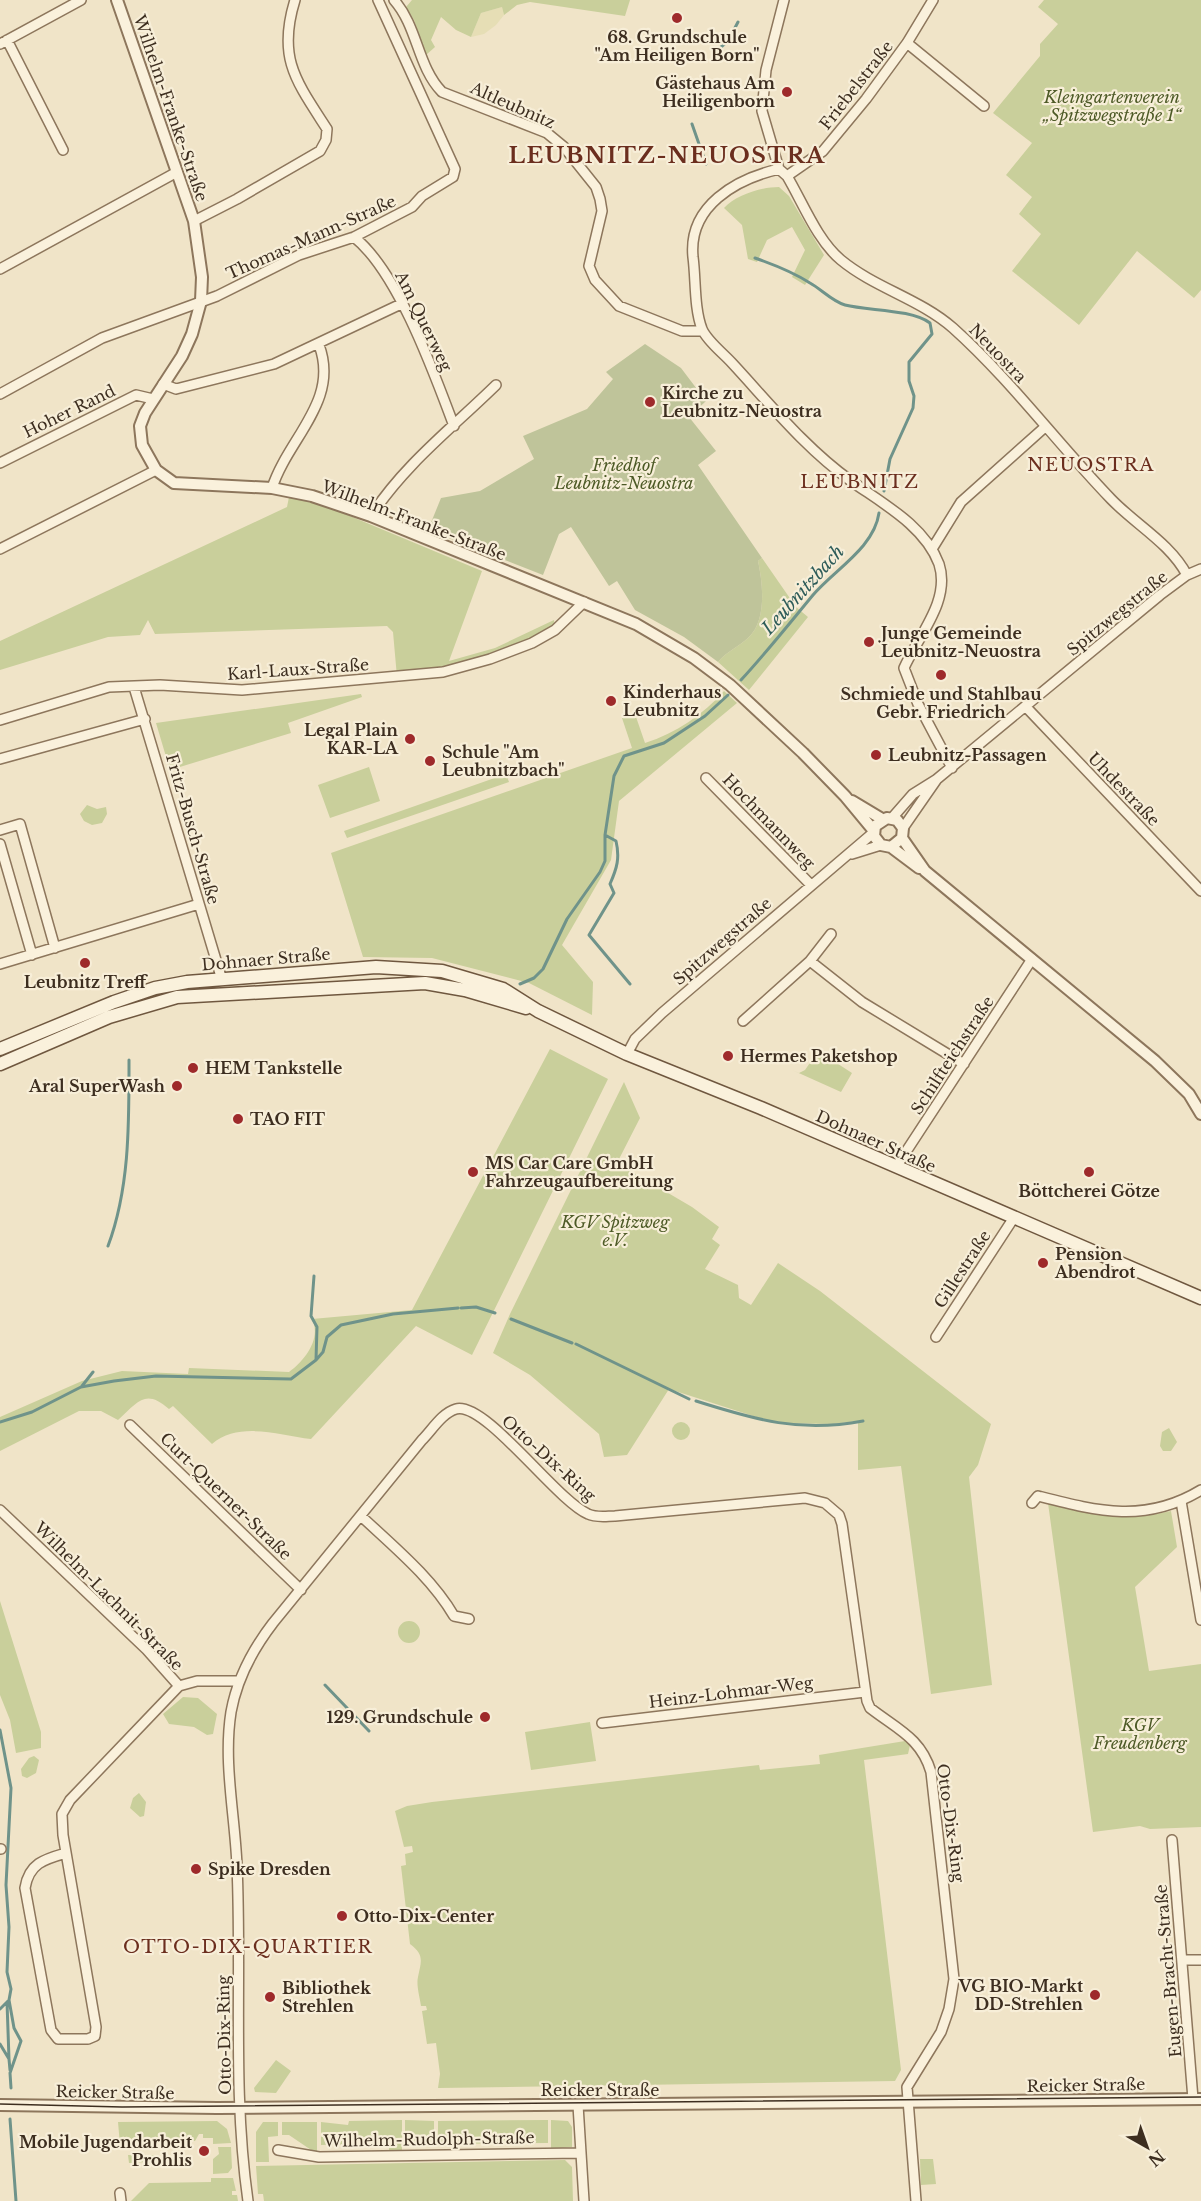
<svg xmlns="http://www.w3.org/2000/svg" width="1201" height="2201" viewBox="0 0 1201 2201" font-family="'Libre Baskerville',serif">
	<rect width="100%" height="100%" fill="#f0e4c8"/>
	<path fill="#e6deb5" d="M502,7l2,8 -8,10 -12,9 -13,3 10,-24z"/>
	<path fill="#c9cf9b" d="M412,0h218l-5,16 -95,-14 -13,3 -13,10 -2,-8 -21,6 -10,24 -15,-7 -15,-13 -10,23 4,7 -9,8 -12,-35 -8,-13z
		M1044,0h157v290l-7,8 -57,-47 -58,74 -67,-54 29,-37 -22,-20 13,-17 -26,-22 26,-32 -39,-30 47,-57v-12l18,-20 -20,-17z
		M779,187l10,9 35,59 -19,30 -13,-8 13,-27 -13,-23 -25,13 -10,22 -9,-3 -6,-34 -18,-17c12,-13 37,-21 55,-21z
		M289,497l37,9 156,65 -33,90 46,-13 59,-28 1,10 -65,29 -93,18 -4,-45 -6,-6 -232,8 -7,-14 -8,15 -32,2 -108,33v-29l287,-134z
		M762,558l34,49 12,10 -59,73 -31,-28c8,-10 20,-15 30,-24 19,-17 15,-54 10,-77z
		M724,691l13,12 -118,98 -8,59 -49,85 31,37 -1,33 -63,-32 -97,-25 -69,-1 -32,-104 301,-105 -10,-30 13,-4 10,29c31,-10 58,-28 79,-52z
		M361,694l1,3 -74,26 3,10 -121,37 -14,-47z
		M369,767l11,34 -50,17 -12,-33z
		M506,774l3,8 -162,56 -3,-7z
		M87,805l10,4 9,-2 1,7 -5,9 -10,2 -8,-4 -4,-7z
		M550,1049l58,30 -136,276 -56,-29 -105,113c-32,-4 -72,-18 -99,5l-39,-38 -4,3c-24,-21 -31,-7 -51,11l-17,-9h-22l-79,40v-34l82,-36 40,-10 66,3 1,-6 100,4c15,-11 33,-33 23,-53l100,-9z
		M818,1051l34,22 -11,19 -49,-22 7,3 6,-3z
		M624,1082l16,36 -23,45 75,44 27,20 -7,12 8,6 -15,24 33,16 1,13 12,7 27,-42 42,28 171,133 -13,41 -9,12 23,208 -61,9 -30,-228 -43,4v-49l-25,3 -58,-1 -106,-34 -42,66 -23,2 -5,-23 -69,-59 -37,-22 17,-39z
		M672 1431a9 9 0 1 1 18 0a9 9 0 1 1-18 0Z
		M1169,1428l8,14 -6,9h-8l-3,-5 2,-14z
		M1048,1503c47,12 75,19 123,8l6,36 -42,40 14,84 52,-7v163l-51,2 -10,-3 -47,6z
		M0,1601l41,131v16l-25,5 -6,-33 -10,-25z
		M398 1632a11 11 0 1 1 22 0a11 11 0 1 1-22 0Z
		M183,1697l15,1 19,16 -4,20 -6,1 -13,-8 -25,-3 -6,-10z
		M590,1722l6,39 -65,9 -6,-38z
		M905,1741l5,4 -2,9 -44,6 37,310 -6,11 -457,7 2,-14 -4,-31 -9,1 -5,-33 5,-1 -1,-4h-5c-1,-8 -5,-21 -3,-29 3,-15 7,-22 -8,-33l-9,-78 5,-1 -1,-11 8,-2 -1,-6 -8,1 -9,-36 12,-5 25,-4 327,-37 1,5 60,-6 -1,-9z
		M34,1756l5,4 -3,13 -9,5 -5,-2 -1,-7 8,-11z
		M139,1793l7,9 -2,14 -4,1 -10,-9 3,-10z
		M276,2060l15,11 -15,22 -21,-1 -1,-4z
		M402,2120v31h-13v-8l-68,2v-23l27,3 1,-4z
		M405,2120l29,1v23l-29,2z
		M548,2120v23l-110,1v-23z
		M551,2120l17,1 4,6v20l-21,2z
		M217,2121l10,8 4,14 -18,1v-6h-10v-4h-4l-4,7 -75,4 -2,-23z
		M263,2122h15v14l-10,1 1,25h-13v-30z
		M282,2122h35v32l-28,-19h-7z
		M218,2147h13l1,21 -4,5 -15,1v-15l6,-5z
		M128,2155h27v6h34v3l-43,2v-4l-17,1z
		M920,2159h13l3,25 -15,1z
		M565,2160l7,7 1,34h-309l-1,-7h-5l-2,-28z
		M211,2178h22l3,13h-4v4h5l1,6h-107l18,-18 62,-1z"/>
	<path fill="#bfc49a" d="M645,344l36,24 25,33 -17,16 27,34 -18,14 64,93 -4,3c5,23 9,60 -10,77 -10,9 -22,14 -30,24l-34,-25 -49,-27 -18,-29 -8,5 -38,-59 -12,7 -16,41 -115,-45 13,-32 39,-7 54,-32 -11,-23 64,-27 26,-30 -7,-7z"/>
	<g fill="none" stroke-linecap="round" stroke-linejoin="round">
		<path stroke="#6f938a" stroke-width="3" d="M715,52l13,-11 10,-19
			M692,124l14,40
			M755,258c20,7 38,14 55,25 11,6 23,19 35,22 24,6 66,4 85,18l2,11 -23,28v19l5,15 -1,12 -23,51 -6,32
			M741,680c25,-27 48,-56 72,-85 21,-25 61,-47 66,-82
			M605,835l11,6c4,17 1,27 -6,43l4,9 -25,42 41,49
			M520,984l14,-6 9,-9 24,-50 33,-47 5,-11v-26l9,-59 10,-20 40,-13 41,-27 23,-21
			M108,1246c22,-59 21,-124 21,-186
			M314,1276l-3,40 6,11 -1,33
			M461,1308l15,-1 19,6
			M511,1319l61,24
			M576,1344l113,55
			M82,1386l11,-14
			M696,1401c60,19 104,32 167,20
			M0,1422l32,-10 49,-25 33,-6 42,-5 135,3 25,-19 7,-8 4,-15 14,-12 52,-11 65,-6
			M325,1685l44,46
			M0,1730l11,58 -5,97 3,42 -2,45 4,17 -2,11 5,28 7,13 -11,32 1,15
			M7,2002l2,57
			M0,2009l8,-8
			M0,2044l9,15 1,11
			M10,2119l6,82"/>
		<defs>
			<path id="minor" d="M394,0c24,27 23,66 48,92l105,41 17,14 32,40 4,12 2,12 -13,55 6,14 24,26 63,25h21
				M7,40l56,110
				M907,43l77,63
				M0,44l81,-44
				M779,169c-43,10 -91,37 -86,88 3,23 1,51 9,72 5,12 21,24 30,34 38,41 73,85 119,118 31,22 74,45 88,83 12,37 -21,72 -35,104l14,36 34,64
				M779,169l8,7c16,27 30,64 54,84 34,28 79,39 112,68 58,52 104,115 158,171 25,26 59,44 76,76
				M779,169l-17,-58 4,-41 18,-70
				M787,176l36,-25 43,-52 41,-56 26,-43
				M194,221l43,-22 83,-48 6,-11 1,-11c-31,-48 -50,-71 -32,-129
				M354,237c44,35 80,136 100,189
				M0,269l177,-97
				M163,384l13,5 98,-25 127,-60
				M0,394l102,-56 115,-42 82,-41 55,-18 58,-30 10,-11 31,-19 2,-8 -77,-169
				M0,463l136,-68 17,4
				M272,488c16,-50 68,-87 47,-143
				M371,516c33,-51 81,-88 125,-131
				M0,549l156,-79
				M932,549l29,-47 84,-75
				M134,687l88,293
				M1026,707l175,184
				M0,720l109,-33 51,-2 82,5 201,-18 47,-13 42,-16 23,-13 29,-28
				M0,759l145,-40
				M706,778l105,107
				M892,818l21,-24 24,-15
				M903,828l34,-49 223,-184 27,-20 14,-6
				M0,830l20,-6 35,124
				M0,844l32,111
				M852,854l29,-9
				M810,961l52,41 102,62
				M0,964l199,-60
				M743,1021l67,-60 21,-27
				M627,1054l8,-15 27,-26 211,-180
				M896,1167l136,-208
				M936,1337l77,-118
				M130,1425l171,165
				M1181,1501l20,119
				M1032,1503l6,-7c59,15 107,28 163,-6
				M0,1510l147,140 32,36
				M361,1516c33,31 70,61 93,100l15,3
				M602,1723l263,-31
				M1172,1840l21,259
				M0,1849h1
				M66,1853c-21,6 -37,10 -41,35l26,142 7,9h30l7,-3 1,-9 -33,-192 -1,-21 8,-14 109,-114 18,-5h42
				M1183,1960h18
				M578,2105l6,96
				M278,2150l41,7 262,-4
				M120,2193l1,8
				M248,2201c-16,-111 -6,-224 -11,-335 -2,-51 -14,-103 -6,-154 6,-33 22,-63 42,-89l149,-183c10,-10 20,-27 34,-31 29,-8 100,91 132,105 8,4 19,2 27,2l190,-18 20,5 14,12 3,9 25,177 3,7c27,21 51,30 61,64l23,207 -5,30 -8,23 -34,55 9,114"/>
			<path id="tertiary" d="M117,0l77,221 8,56 -1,24 -9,33 -10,22 -37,57 -5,13 2,19 14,25 18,13 98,5 40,8 59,20 265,108 58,34 36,27 73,68 42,43 29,35
				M852,801l30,18
				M902,838l-11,9 -10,-2 -7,-9 1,-10 12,-8 10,2 6,8 -1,10 23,33 230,190 34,33 12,20
				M891,847l28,21
				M0,2105l217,3 984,-9"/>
			<path id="secondary" d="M0,1049l114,-47 41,-14 32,-6 189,-15 66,4 61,18 35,22 89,43 134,54 440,190
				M0,1064l109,-47 68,-20 248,-14 40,7 61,18"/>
		</defs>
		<use href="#minor" stroke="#8d765c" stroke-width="12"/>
		<use href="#tertiary" stroke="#8d765c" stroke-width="14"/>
		<use href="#secondary" stroke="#6f573f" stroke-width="15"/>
		<use href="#minor" stroke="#faf1dc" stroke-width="9"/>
		<use href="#tertiary" stroke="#faf1dc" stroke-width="10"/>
		<use href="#secondary" stroke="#faf1dc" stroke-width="12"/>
		<path stroke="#3d2e20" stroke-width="1.5" d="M0,2104l122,3 1079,-10"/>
	</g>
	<g fill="#9e2a2b" stroke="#f7eed8" stroke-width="2">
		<circle cx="677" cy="18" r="6"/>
		<circle cx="787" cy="92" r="6"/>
		<circle cx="650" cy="402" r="6"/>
		<circle cx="869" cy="642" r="6"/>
		<circle cx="941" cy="675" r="6"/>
		<circle cx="611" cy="701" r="6"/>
		<circle cx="410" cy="739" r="6"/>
		<circle cx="876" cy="755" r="6"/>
		<circle cx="430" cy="761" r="6"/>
		<circle cx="85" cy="963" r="6"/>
		<circle cx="728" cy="1056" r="6"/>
		<circle cx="193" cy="1068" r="6"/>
		<circle cx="177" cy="1086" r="6"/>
		<circle cx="238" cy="1119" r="6"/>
		<circle cx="473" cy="1172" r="6"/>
		<circle cx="1089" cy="1172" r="6"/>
		<circle cx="1043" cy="1263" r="6"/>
		<circle cx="485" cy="1717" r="6"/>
		<circle cx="196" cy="1869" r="6"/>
		<circle cx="342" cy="1916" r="6"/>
		<circle cx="1095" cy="1995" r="6"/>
		<circle cx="270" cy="1997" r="6"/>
		<circle cx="204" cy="2151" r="6"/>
	</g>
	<g text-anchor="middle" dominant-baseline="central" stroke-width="4.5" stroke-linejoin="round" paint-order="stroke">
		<g font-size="16" font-weight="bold" fill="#3d2e20" stroke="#f7eed8" text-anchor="start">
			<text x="677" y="37" text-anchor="middle">68. Grundschule<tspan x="677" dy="18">"Am Heiligen Born"</tspan></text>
			<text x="775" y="83" text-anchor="end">Gästehaus Am<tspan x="775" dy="18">Heiligenborn</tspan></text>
			<text x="662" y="393">Kirche zu<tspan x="662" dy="18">Leubnitz-Neuostra</tspan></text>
			<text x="881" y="633">Junge Gemeinde<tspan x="881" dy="18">Leubnitz-Neuostra</tspan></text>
			<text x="623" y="692">Kinderhaus<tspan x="623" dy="18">Leubnitz</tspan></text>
			<text x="941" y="694" text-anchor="middle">Schmiede und Stahlbau<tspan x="941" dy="18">Gebr. Friedrich</tspan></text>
			<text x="398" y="730" text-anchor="end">Legal Plain<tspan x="398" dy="18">KAR-LA</tspan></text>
			<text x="442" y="752">Schule "Am<tspan x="442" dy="18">Leubnitzbach"</tspan></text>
			<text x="888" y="755">Leubnitz-Passagen</text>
			<text x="85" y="982" text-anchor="middle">Leubnitz Treff</text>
			<text x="740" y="1056">Hermes Paketshop</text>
			<text x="205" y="1068">HEM Tankstelle</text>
			<text x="165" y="1086" text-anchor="end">Aral SuperWash</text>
			<text x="250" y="1119">TAO FIT</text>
			<text x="485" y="1163">MS Car Care GmbH<tspan x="485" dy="18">Fahrzeugaufbereitung</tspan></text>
			<text x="1089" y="1191" text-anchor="middle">Böttcherei Götze</text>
			<text x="1055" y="1254">Pension<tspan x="1055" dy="18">Abendrot</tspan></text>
			<text x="473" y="1717" text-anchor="end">129. Grundschule</text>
			<text x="208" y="1869">Spike Dresden</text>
			<text x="354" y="1916">Otto-Dix-Center</text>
			<text x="1083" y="1986" text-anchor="end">VG BIO-Markt<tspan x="1083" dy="18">DD-Strehlen</tspan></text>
			<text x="282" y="1988">Bibliothek<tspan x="282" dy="18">Strehlen</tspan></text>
			<text x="192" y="2142" text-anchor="end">Mobile Jugendarbeit<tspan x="192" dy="18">Prohlis</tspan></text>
		</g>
		<g font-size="16" fill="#3d2e20" stroke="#f7eed8">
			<text transform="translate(856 85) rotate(-52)">Friebelstraße</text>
			<text transform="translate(513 105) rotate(24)">Altleubnitz</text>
			<text transform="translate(171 108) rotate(71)">Wilhelm-Franke-Straße</text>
			<text transform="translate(311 237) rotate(-24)">Thomas-Mann-Straße</text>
			<text transform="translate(424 321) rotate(64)">Am Querweg</text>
			<text transform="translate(998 353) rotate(46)">Neuostra</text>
			<text transform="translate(69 411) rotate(-26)">Hoher Rand</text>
			<text transform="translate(414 520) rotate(21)">Wilhelm-Franke-Straße</text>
			<text transform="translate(1117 613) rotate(-39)">Spitzwegstraße</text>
			<text transform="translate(298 669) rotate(-4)">Karl-Laux-Straße</text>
			<text transform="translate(1124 789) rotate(46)">Uhdestraße</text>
			<text transform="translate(769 821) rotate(46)">Hochmannweg</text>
			<text transform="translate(193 829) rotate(74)">Fritz-Busch-Straße</text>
			<text transform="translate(722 941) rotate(-41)">Spitzwegstraße</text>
			<text transform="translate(266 959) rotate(-5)">Dohnaer Straße</text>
			<text transform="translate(952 1055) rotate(-57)">Schilfteichstraße</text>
			<text transform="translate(876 1141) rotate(24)">Dohnaer Straße</text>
			<text transform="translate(962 1269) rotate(-57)">Gillestraße</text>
			<text transform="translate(549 1458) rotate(42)">Otto-Dix-Ring</text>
			<text transform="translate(226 1496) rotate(44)">Curt-Querner-Straße</text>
			<text transform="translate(109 1596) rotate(45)">Wilhelm-Lachnit-Straße</text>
			<text transform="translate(731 1692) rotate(-7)">Heinz-Lohmar-Weg</text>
			<text transform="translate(951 1823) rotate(82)">Otto-Dix-Ring</text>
			<text transform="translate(1168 1971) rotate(-95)">Eugen-Bracht-Straße</text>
			<text transform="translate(224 2035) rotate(-91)">Otto-Dix-Ring</text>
			<text transform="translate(1086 2085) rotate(-1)">Reicker Straße</text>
			<text x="600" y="2090">Reicker Straße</text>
			<text transform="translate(115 2092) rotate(1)">Reicker Straße</text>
			<text transform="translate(429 2139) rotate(-1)">Wilhelm-Rudolph-Straße</text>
		</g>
		<g font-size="16" font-style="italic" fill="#4d5a26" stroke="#f7eed8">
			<text x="1112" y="97">Kleingartenverein<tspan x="1112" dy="18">„Spitzwegstraße 1“</tspan></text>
			<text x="624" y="465">Friedhof<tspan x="624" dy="18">Leubnitz-Neuostra</tspan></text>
			<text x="615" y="1222">KGV Spitzweg<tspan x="615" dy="18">e.V.</tspan></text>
			<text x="1140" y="1725">KGV<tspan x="1140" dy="18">Freudenberg</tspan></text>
		</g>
		<g font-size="18" letter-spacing="1.5" fill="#6b2e1e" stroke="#f7eed8">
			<text x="1091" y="465">NEUOSTRA</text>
			<text x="860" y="482">LEUBNITZ</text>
			<text x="248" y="1947">OTTO-DIX-QUARTIER</text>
		</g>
		<g font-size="18" font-style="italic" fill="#2f5d5a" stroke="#f7eed8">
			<text transform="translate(803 590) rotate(-48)">Leubnitzbach</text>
		</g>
		<g font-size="22" font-weight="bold" letter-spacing="1.5" fill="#6b2e1e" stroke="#f7eed8">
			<text x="667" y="155">LEUBNITZ-NEUOSTRA</text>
		</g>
	</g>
	<g transform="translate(1147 2147) rotate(140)" stroke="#f7eed8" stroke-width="4.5" paint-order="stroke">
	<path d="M0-4.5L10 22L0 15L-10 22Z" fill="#3d2e20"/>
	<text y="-9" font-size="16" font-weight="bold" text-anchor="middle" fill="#3d2e20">N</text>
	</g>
</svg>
